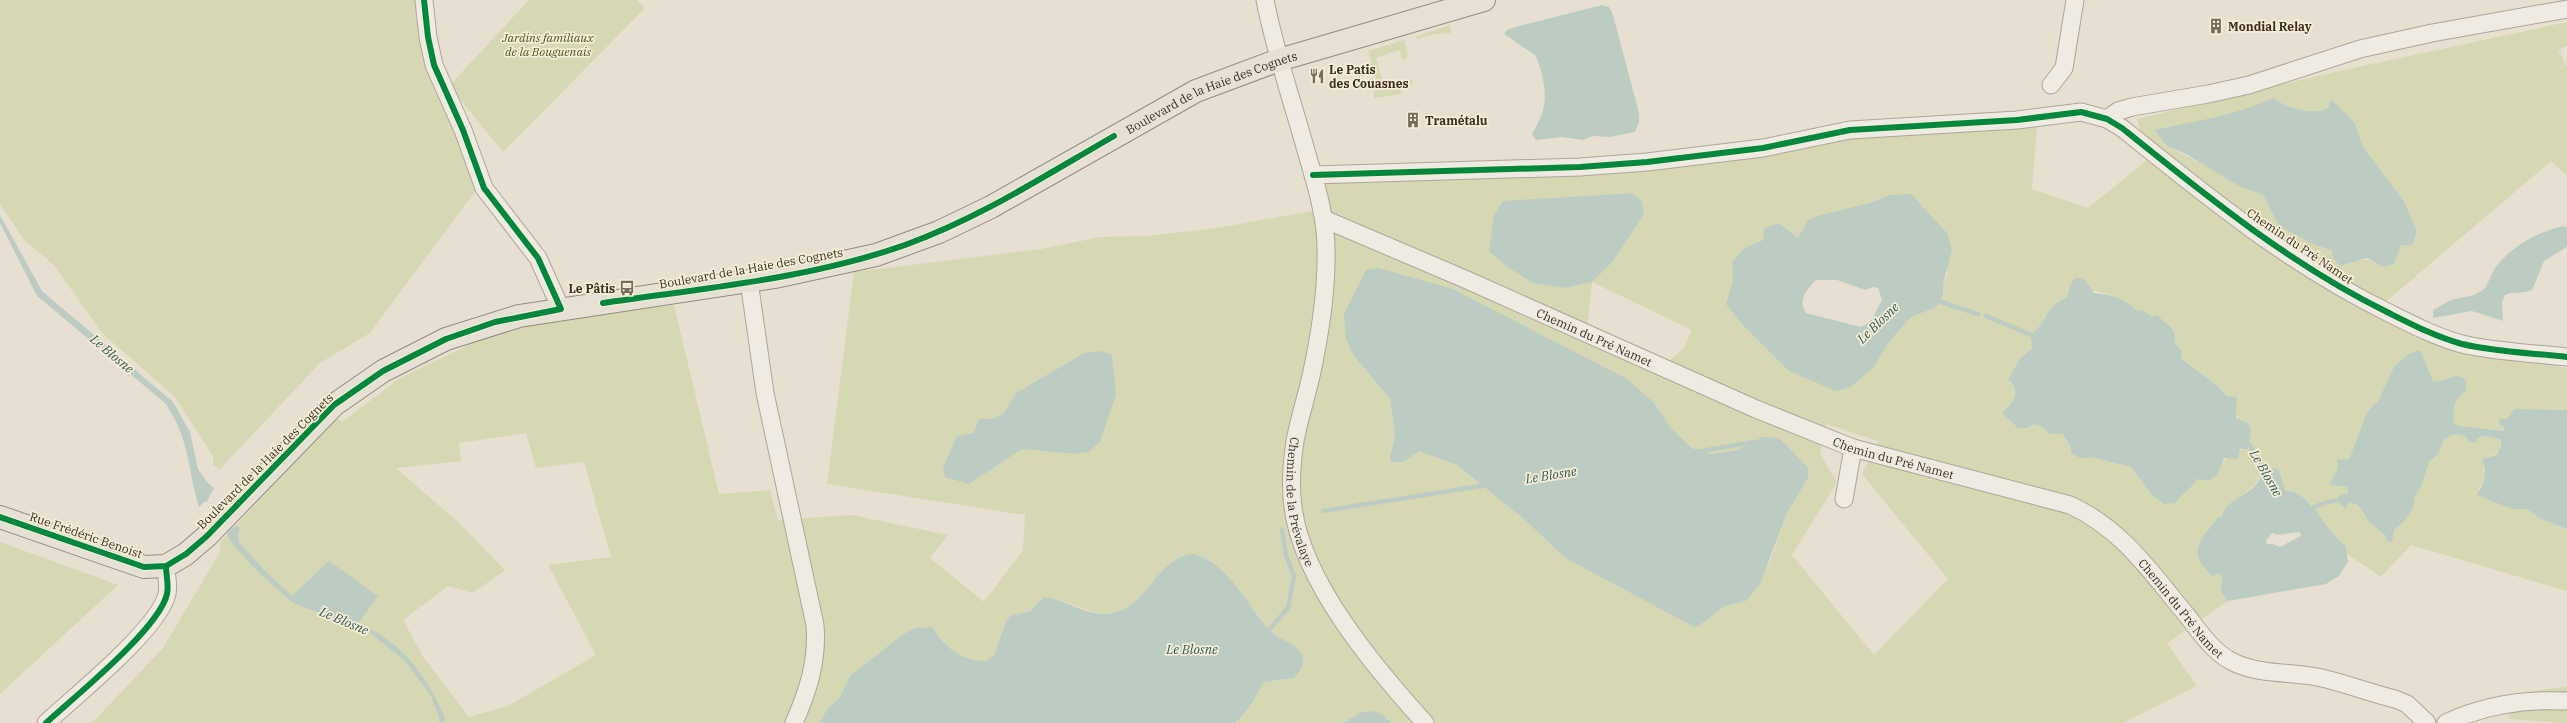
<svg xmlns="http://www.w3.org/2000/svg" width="2567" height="723" viewBox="0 0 2567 723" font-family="'IBM Plex Serif',serif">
	<rect width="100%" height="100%" fill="#e7e0d1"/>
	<path fill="#d6d7b3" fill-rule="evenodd" d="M0,0h420l59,186 -109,147 -50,30 -100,106 -7,-4v-9l-38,-59 -73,-64 -48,-68 -30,-25 -24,-36z
		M529,0h108l8,8 -142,144 -54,-66z
		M2567,22v24l-9,4 9,17v109l-16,-15 -176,150 95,44 51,5 46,8v42l-52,-1 -8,10 -3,12 -44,-5 -6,-2c-1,-17 -1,-23 12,-33l-12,-16 -15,8 -6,-2 -13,-30 -12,3 -14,13 -16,34 -11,11 -17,45 -12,11 -9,17 18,2 2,16c12,0 27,25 37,33l19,-16 8,-12 2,-12 7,-11 7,-23 8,-7 7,-15 8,-5 8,-1 7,4h15l3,-2 16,4c0,13 -8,16 -19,19 3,12 4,21 -4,30l34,20h15l12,9 28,11v62l-156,-46 -30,32 -34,-23 -1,-8 -10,-7 -27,-37 -14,-11 -10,-1 -21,-19 -10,15 -24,18 -8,13h-4l-10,11 -10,29 14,19 5,-3 5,3 -1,16 7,9 -61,42 30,43 -74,37h-732l-4,-5 -26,-6 -18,11h-107l28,-41 25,-3 12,-27 -29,-20 -44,-54 -20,-18 -8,-4 -23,3 -6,4c-23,21 -40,60 -78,49 -17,-5 -32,-13 -49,-15l-14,14 -20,5 -4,5 -12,34 -8,6c-23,0 -43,-14 -53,-34l-18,1 -12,6 -53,42 -11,23 -11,9 -9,15h-727l71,-75 57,-96v-9l116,-126 6,5 58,-44 90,-43 41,-14 143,-16 45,189 51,-4 8,30 74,-5 96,20 -18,23 54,44 39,-52 2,-35 -198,-31 27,-212 187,-23 59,-12 47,-1 63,-7 103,-18 12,-11 -5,-23 273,-14 168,-17 80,-17 197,-19 -6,79 56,19 59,-48 -10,-41 189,-45zM2273,98c15,10 38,18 55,10l3,-9 24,24 8,24 41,54 13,30 -5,14h-11l-18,22c-14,-8 -19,-10 -34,-3l-16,-6 -2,-8 -16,-5 -36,-19 -16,-31 -96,-49 -13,-16 69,-13 27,-8zM1632,193l10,8 -50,81 -28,6 -13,-3 -25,-85zM1890,195l58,77 -5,12v11l-8,13 -24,9 -23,26 -14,24 -23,20 -125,-83 19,-56 18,-8 16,-17 19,15 10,-18 61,-17zM1592,282l100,48 -9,19 -28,24 -69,-33zM2070,285c21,7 50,7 66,25l8,1 8,6 6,-2c10,13 18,9 17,29l6,6 1,8 31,24 14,14 24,47 -3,6c-17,1 -26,10 -31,26l-20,4c-6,10 -15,15 -22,24l-24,-9 -20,-27 -40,-10 -8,2 -12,-5 -1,-9 -8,-11h-12l-9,-8 -7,-2 -6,4h-10l-16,-15c12,-11 18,-21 6,-34l12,-20 12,-11 14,-34 22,-16zM1453,289l55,29 146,85 17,25 21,20 19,6 26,-4 25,-13 46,41 -21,35 -17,49 -24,39 -21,5 -29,22 -131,-70 -39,-37 -69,-56 -38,-14 -16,11 -13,-5 5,-22 -5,-36 -36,-43zM1100,351l-26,103 -52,-5 -53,35 -26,-17 14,-31 16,-3 6,-14h13l12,-6 12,-20 68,-40zM1826,424l52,17 -16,33 86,105 -74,76 -82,-100 45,-73 -17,-28zM526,433l10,35 48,-6 27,95 -63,8 48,90 -88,51 -39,11 -45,-59 -21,-38 45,-34 25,7 32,-23 -47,-48 -62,-54 65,-7 -2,-18z
		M1450,25l1,8 -17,1 -17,5 -2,-2z
		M1404,40l4,16 -5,5 -4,-11 -23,8 6,21 -6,2 -8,-30z
		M1412,80v5l-12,2 1,7 -27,4v-7z
		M0,542l118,43 -118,109z
		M2567,686v37l-58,-4 -3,-23z"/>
	<path fill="#bcccc2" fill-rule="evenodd" d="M1602,5l7,2 4,8 26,98v9l-4,10 -25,5 -17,-1 -10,4 -21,-3 -26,3 -4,-6c17,-27 15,-44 6,-73l-3,-6 -31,-21 3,-4 8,-3z
		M2273,98c15,10 38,18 55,10l3,-9 24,24 8,24 41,54 13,30 -5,14h-11l-7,19 -11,3 -16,-9 -27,8 -7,-8 -2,-8 -16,-5 -36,-19 -16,-31 -24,-9 -53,-32 -19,-8 -13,-16c41,-9 81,-14 119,-32z
		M1632,193l10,8 2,13 -31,47 -21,21 -28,6 -31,-5 -27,-17 -17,-15 5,-35 9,-15z
		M1911,194l36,39 5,17 -9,34v11l-8,13 -24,9 -23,26 -14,24 -23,20 -15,4 -47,-20 -48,-48 -15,-19 7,-24 -1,-18 13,-14 18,-8 1,-12 15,-5 19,15 10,-18 6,-3 55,-14 21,-8zM1816,280h21l28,10 8,-3 5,1 4,12 -11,21 -10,6 -55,-14c-9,-12 1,-24 10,-33z
		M0,215l42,76 131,111 17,30 8,37 9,13 7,6 -8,15 -1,-2 -6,6c-12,-40 -9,-68 -34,-104l-128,-107 -37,-73z
		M2565,226l2,1v20l-23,14 -12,29c-9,4 -18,1 -27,5l-3,8 1,18 -31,-10 -39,7v-8c7,-3 15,-10 22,-11 11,-3 19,-2 29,-10 3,-2 7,-15 11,-21 17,-22 43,-37 70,-42z
		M1378,268l75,21 174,90 27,24 17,25 21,20 19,6 26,-4 25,-13 17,1 29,30v10l-21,35 -27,71 -14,17 -21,5 -29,22 -131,-70 -39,-37 -69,-56 -38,-14 -16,11h-12l-1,-5 5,-22 -5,-36 -36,-43 -8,-17 -2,-25 22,-44z
		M2075,278h8l11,15c17,2 30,4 42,17l8,1 8,6 6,-2c10,13 18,9 17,29l6,6 1,9 31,23 14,14 10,1 -1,21 13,6 2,8 -3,17h-8l-2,10 -14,-1 -7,17 -8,6 -12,-2c-6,10 -15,15 -22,24l-11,1 -13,-10 -20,-27 -40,-10 -8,2 -12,-5 -1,-9 -8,-11h-12l-9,-8 -7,-2 -6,4h-10l-16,-15c12,-11 19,-21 6,-34l12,-20 12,-11 -1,-13c19,-15 11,-27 36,-37l3,-13z
		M2420,350l13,31c14,3 21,-12 33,-1v11c-13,10 -13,16 -12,33l6,2 44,5v-4l-4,-2 -1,-6h8l8,-10 52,1v119l-28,-11 -12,-9h-15l-35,-14 6,-12 2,-13 -3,-11 14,-4 5,-9v-6l-16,-4 -8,2 -1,5 -7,-1 -2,-4 -7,-4 -8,1 -8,5 -7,15 -8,7 -7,23 -7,11 -2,12 -8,12 -11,10 -2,12 -6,-1v-5c-5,-4 -10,-9 -15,-13 -7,-5 -8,-20 -22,-20l-4,5 -8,-7 2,-5 9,-3 -1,-6 -18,-2 9,-17 -1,-9 10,1 3,-3 17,-45 11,-11 16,-34 14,-13z
		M1100,351l12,4 4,40 -16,47 -12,10 -14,2 -52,-5 -53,35 -24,-7 -2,-10 14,-31 16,-3 6,-14h13l12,-6 12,-20 68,-40z
		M2266,467l13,3 6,20c4,2 9,0 12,3 21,13 29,39 49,53l2,16 -9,14 -13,8 -98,17 -7,-9 1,-16 -5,-3 -5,4c-4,-6 -13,-14 -14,-21 -3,-12 13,-30 20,-39h4c2,-15 23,-21 33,-31 5,-6 7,-13 11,-19zM2300,532l1,4 -21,11 -7,-3h-6l-1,-3 6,-8 5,2z
		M236,525l4,4 -2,3 1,10 25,28 28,26 37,-35 49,35 -20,28c43,15 70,54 87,94l-4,3 -10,-25 -26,-35 -37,-30 -75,-28 -39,-35 -23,-26 -4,-9z
		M1193,554c37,9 54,54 80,79 8,7 22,10 28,20 6,9 -1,18 -7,25l-30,4 -14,24 -14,17h-417l9,-15 11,-9 11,-23 53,-42 12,-6 18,-1c10,20 30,34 53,34l8,-6 12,-34 4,-5 20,-5 14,-14c20,2 38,16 58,17 46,1 51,-56 91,-60z
		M1373,711l10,4 8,8h-48l18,-11z"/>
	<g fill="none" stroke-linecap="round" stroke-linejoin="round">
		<path stroke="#bcccc2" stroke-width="4.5" d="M1935,300l43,14
			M1986,316l50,21
			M2244,442l6,3 16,30
			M1696,452l58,-10
			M2307,510l20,-8 15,-2
			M1323,511l164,-26
			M1267,632l21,-24 6,-32 -8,-21 -4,-25
			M441,714l1,9"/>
		<defs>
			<g id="minor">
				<path d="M424,0l4,37 6,28 29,65 21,58 54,70 23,51"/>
				<path id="s1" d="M1265,0c10,52 28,103 42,154 9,31 19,63 19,95 1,42 -6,86 -15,127 -5,22 -12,43 -16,65 -3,20 -5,45 -2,66 9,75 83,162 132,216"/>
				<path d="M2051,85l13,-17 11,-68"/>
				<path d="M2107,119l11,-8 14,-4 76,-13 41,-9 111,-36 72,-16 135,-24"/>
				<path d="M1313,175l267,-8 67,-5 116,-14 87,-18 167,-10 64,-8 26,7 15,9c83,67 169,137 265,184 24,12 49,25 75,32 34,8 70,9 105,13"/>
				<path id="s2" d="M1324,219l143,61 289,129 97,39 217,57c54,25 81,68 119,113 11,15 25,34 42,43 28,15 62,10 91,17 25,6 49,15 73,21l12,5 20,19"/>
				<path d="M749,281l16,112 50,232c3,36 -7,66 -21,98"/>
				<path d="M1844,499l9,-51"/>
				<path d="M46,723c28,-26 113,-94 121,-129 2,-9 -1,-19 -1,-28"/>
				<path d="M2446,723c38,-18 79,-24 121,-22"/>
			</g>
			<g id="major">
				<path id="s3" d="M0,517l144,50 22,-1 20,-12 21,-18 127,-131 49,-34 63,-32 73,-23 256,-39 101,-22 63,-23 52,-25 205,-116 83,-31 205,-60"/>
			</g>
		</defs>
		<use href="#minor" stroke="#ada599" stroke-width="19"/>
		<use href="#major" stroke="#928b80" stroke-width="24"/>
		<use href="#minor" stroke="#efebe3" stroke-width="17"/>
		<use href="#major" stroke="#e6e1d4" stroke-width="22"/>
		<defs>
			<path id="cycleway" d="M1313,175l267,-8 67,-5 116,-14 87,-18 167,-10 64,-8 26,7 15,9c83,67 169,137 265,184 24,12 49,25 75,32 34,8 70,9 105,13
				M603,303c101,-15 206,-24 302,-58 75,-27 141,-70 209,-109
				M0,517l144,50 22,-1
				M166,566l20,-12 21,-18 127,-131 49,-34 63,-32 49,-17 66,-13 -23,-51 -54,-70 -21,-58 -29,-65 -6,-28 -4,-37
				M46,723c28,-26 113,-94 121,-129 2,-9 -1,-19 -1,-28"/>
		</defs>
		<use href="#cycleway" stroke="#f7eed8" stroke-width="8"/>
		<use href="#cycleway" stroke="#00873e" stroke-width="6"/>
	</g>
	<defs>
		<symbol id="building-bare" viewBox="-9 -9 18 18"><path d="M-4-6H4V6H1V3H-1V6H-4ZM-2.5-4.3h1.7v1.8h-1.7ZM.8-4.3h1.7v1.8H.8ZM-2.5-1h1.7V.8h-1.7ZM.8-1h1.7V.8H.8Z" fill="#786c5e" stroke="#f7eed8" stroke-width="2.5" paint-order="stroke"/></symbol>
		<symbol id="restaurant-bare" viewBox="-9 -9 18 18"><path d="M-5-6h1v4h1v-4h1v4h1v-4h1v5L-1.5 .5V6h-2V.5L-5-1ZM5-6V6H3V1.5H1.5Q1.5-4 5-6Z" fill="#786c5e" stroke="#f7eed8" stroke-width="2.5" paint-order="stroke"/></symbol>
		<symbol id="bus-bare" viewBox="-9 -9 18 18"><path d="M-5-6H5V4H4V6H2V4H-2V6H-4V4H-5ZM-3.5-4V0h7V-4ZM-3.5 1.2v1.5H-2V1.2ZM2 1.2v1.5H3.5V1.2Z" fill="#786c5e" stroke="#f7eed8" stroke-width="2.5" paint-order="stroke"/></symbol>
	</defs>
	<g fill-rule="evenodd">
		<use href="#building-bare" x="2205" y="15" width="22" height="22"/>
		<use href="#restaurant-bare" x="1306" y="65" width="22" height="22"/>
		<use href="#building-bare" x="1402" y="109" width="22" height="22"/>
		<use href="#bus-bare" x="616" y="277" width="22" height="22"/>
	</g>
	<g text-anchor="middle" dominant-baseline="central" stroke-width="3.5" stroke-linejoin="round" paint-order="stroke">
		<g font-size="12" font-weight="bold" fill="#3d2e20" stroke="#f7eed8" text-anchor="start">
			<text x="2228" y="26">Mondial Relay</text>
			<text x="1329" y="69">Le Patis<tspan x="1329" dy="14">des Couasnes</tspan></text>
			<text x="1425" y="120">Tramétalu</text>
			<text x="615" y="288" text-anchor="end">Le Pâtis</text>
		</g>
		<g font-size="12" font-style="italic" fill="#4d5a26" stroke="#f7eed8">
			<text x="548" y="37">Jardins familiaux<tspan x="548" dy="14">de la Bouguenais</tspan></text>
		</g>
		<g font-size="12" fill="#3d2e20" stroke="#f7eed8">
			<text stroke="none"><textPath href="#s3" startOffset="1351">Boulevard de la Haie des Cognets</textPath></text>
			<text transform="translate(2300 246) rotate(34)">Chemin du Pré Namet</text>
			<text transform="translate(751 268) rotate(-10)">Boulevard de la Haie des Cognets</text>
			<text stroke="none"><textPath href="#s2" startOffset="295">Chemin du Pré Namet</textPath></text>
			<text stroke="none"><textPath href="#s2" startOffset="618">Chemin du Pré Namet</textPath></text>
			<text transform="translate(265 461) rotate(-45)">Boulevard de la Haie des Cognets</text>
			<text stroke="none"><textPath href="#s1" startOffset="514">Chemin de la Prévalaye</textPath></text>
			<text transform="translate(86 535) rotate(19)">Rue Frédéric Benoist</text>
			<text stroke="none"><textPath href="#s2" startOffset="954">Chemin du Pré Namet</textPath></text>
		</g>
		<g font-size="13" font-style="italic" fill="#2f5d5a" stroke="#f7eed8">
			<text transform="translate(1878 323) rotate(-44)">Le Blosne</text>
			<text transform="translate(112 354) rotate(40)">Le Blosne</text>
			<text transform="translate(2266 473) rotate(60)">Le Blosne</text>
			<text transform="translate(1551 475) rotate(-9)">Le Blosne</text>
			<text transform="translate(344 621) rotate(23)">Le Blosne</text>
			<text x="1192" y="649">Le Blosne</text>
		</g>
	</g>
</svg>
